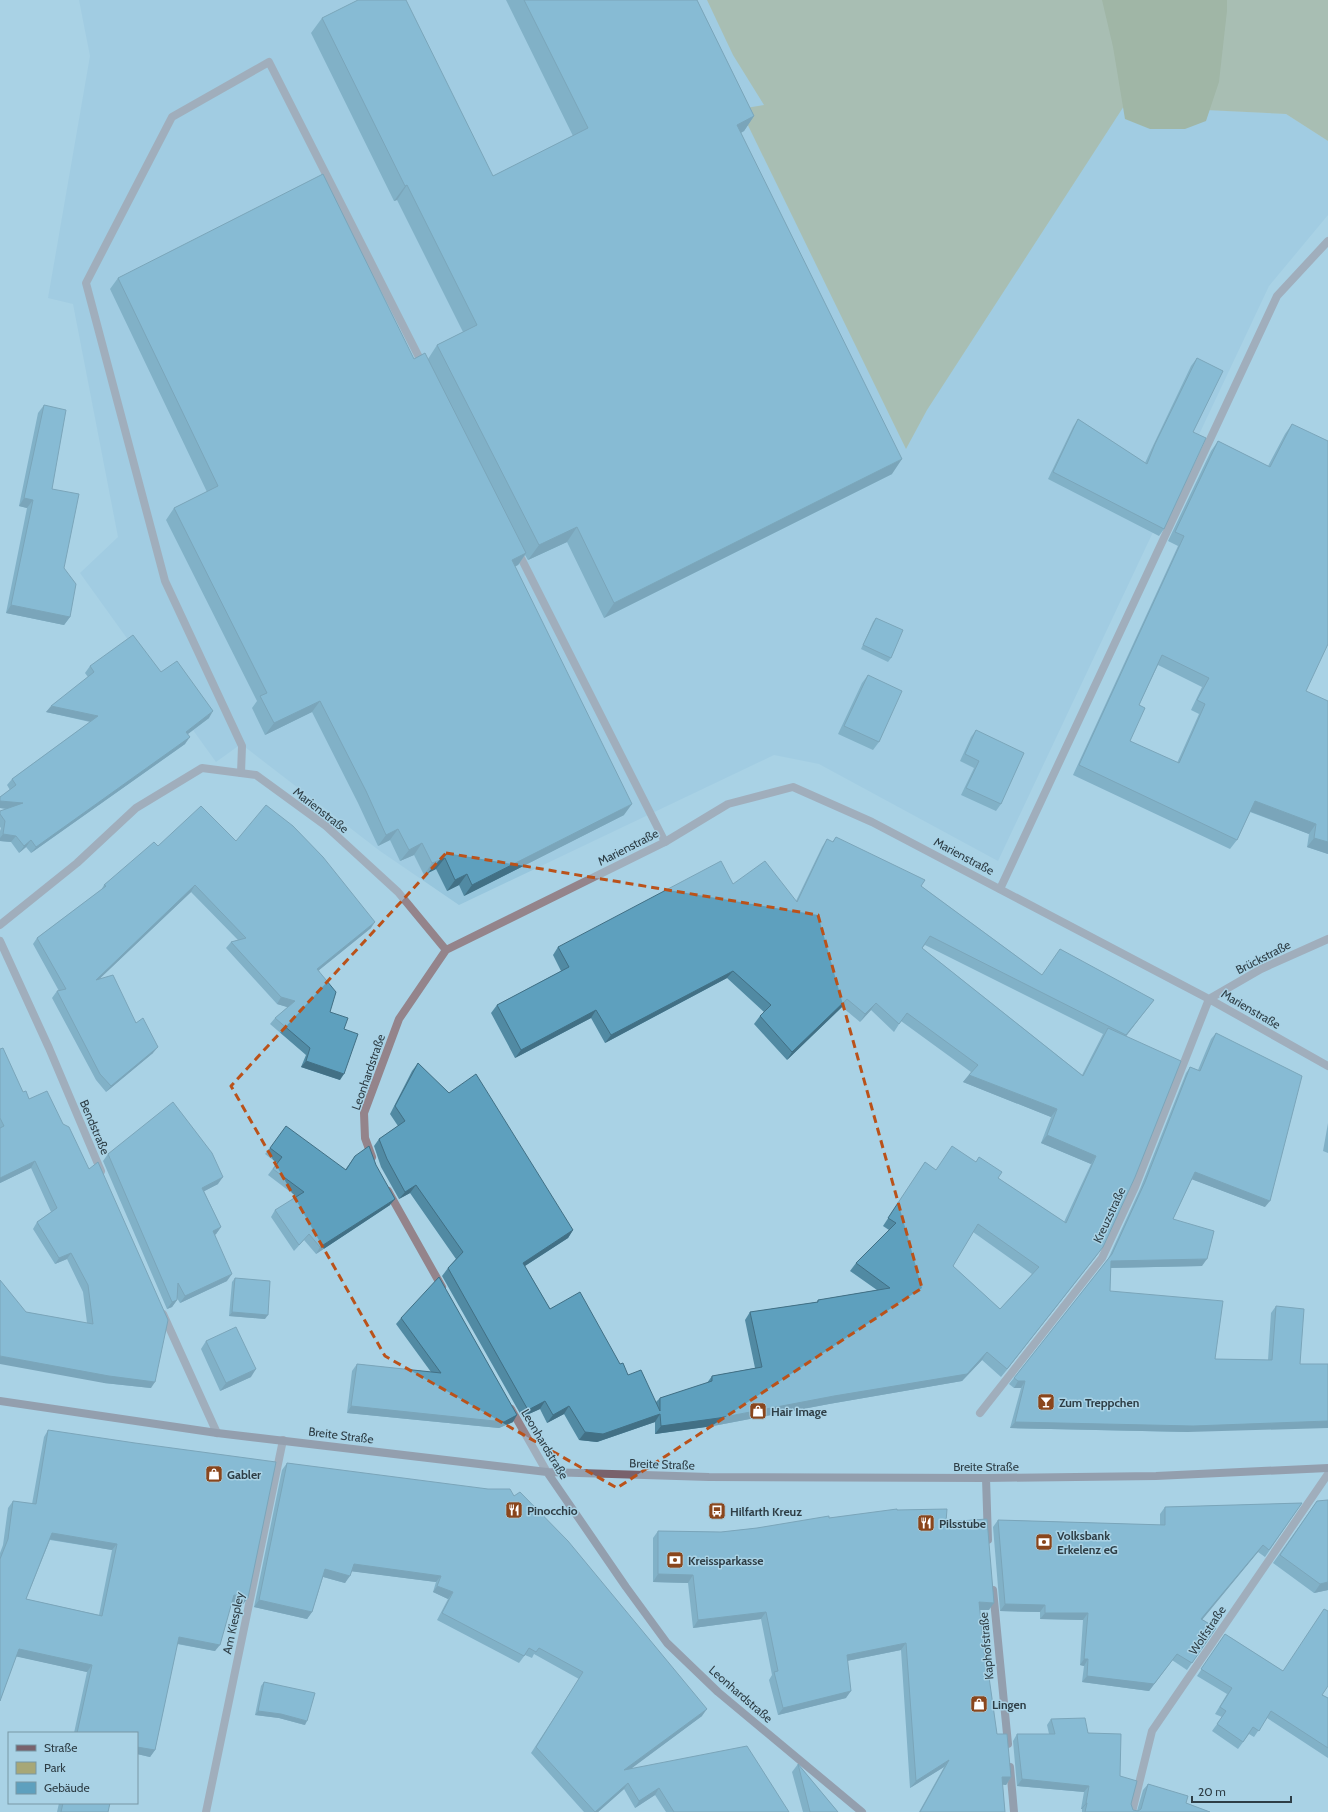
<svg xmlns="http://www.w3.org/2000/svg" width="1328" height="1812" viewBox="0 0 1328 1812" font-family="Cabin,sans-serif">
	<rect width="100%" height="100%" fill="#a9d2e5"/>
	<path fill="#97c6dd" d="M79,0h1046l-1,105 162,9 42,27v74l-59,71 -271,575 -179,-97 -45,-9 -315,150 -79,-54 -139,-107 -25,18 -136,-189 38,-36 -45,-233 -25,-6 42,-242z"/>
	<path fill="#a7a777" d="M707,0h621v141l-42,-27 -162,-8 -197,304 -21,39 -166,-340 24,-4 -31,-50z"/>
	<path fill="#95955a" d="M1102,0h125v11l-8,71 -13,39 -21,8h-35l-25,-10 -12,-72z"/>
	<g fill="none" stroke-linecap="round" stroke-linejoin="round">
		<path stroke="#94848b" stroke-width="8" d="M517,550l148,292
			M241,773l1,-27 -77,-165 -79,-298 86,-166 97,-55 154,303
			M1000,889l277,-593 51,-55"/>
		<path stroke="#94848b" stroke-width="8" d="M0,925l77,-62 59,-55 66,-40 54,7 70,51 72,66 48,58 219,-108 63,-38 65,-17 79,35 337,177 119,67
			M0,941l49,107 52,123
			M372,1157l-7,-19 -1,-25 35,-94 47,-69
			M388,1191l54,96
			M163,1314l54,119
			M511,1409l36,63
			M980,1413l122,-155 33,-71 74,-188 52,-30 67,-30
			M206,1812l77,-372
			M1132,1812l20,-81 176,-257"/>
		<path stroke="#79626c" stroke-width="8" d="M0,1401l217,32 330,39 162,5 277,1 170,-2 172,-8
			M547,1472l79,115 41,56 51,49 144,120
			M986,1478l2,62
			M993,1590l15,154
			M1010,1767l4,45"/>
	</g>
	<path fill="#518aa3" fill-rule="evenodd" d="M506,0h191l57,116 -10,15 -3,2 151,341 -288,144 -37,-76 -39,18 -3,-5 -7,10 -3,1 109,249 -160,81 -5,-11 -12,6 -11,-22 -12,6 -10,-20 -14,6 -10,-21 -12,6 -20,-43 -46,-91 -47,23 -13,-27 5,-7 -91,-181 8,-12 33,-16 -97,-203 8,-11 296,81h14l9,-14 26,-13 -66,-132 -3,1 -83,-168 11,-15 171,158 80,-40z
		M1197,358l-4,74 -29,97 -5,7 -111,-57 25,-52 5,-8 67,44 5,-11 41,-86z
		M44,405l8,84 12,79 6,49 -6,8 -58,-12 21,-105 -8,-2 19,-93z
		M1292,424l14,267 22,163 -21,-7 2,-13 -59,-22 -13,28 -7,9 -157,-74 105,-229 -10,-5 43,-90 7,-10 50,25 17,-32zM1158,665l44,22 -11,23 8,4 -22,49 -47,-22 9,-36z
		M876,618l15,40 -3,4 -27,-13 12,-27z
		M90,666l71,6 48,46 -21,16 -3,10 -154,109 -5,-6 -7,6 -8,-11 -11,-1v-10l1,-3 -1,-1v-16l7,-2 -7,-1v-11l10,-7 -3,-5 5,-6 78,-57 -44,-10 42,-35 -3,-4z
		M868,675l11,67 -6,8 -35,-16 24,-51z
		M976,730l25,74 -5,7 -35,-16 13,-27 -14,-7 11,-24z
		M836,837l85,49 121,89 112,25 -28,36 -29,219 -96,122 -19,-17 -20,21 -133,23 -116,22 -58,8v-12l-58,20 -18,-2 -15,-26 -17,9 -7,-14 -18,8 -80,-141 6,-8 8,-9 -46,-66 -11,6 -18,-32 -7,-21 5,-7 19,-13 -8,-12 22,-43 6,-8 155,167 -5,8 -43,28 25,43 70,55 8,11 28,27 4,-4 47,-15 5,-7 43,-8 -10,-48 5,-8 67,-10 1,-2 59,-10 -27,-19 6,-8 33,-33 -6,-4 42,-64 11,8 62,8 66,44 27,-58 -50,-21 10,-26 -88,-35 8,-10 -70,-51 -7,11 -23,-22 -11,12 -18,-15 -55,53 -33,-36 6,-8 4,-4 -37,-34 -122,65 -14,-25 -76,40 -24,-45 6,-8 64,-34 -8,-16 5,-8 175,-63 63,17 26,-54 5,-8 5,3zM925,945l178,89 -21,41 -160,-127zM973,1232l59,42 -32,35 -47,-43z
		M236,841l135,87 -52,42 11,42 14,17 -4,51 -39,-13 5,-12 -36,-31 5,-6 13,-11 -11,-3 -51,-56 5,-6 7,-2 -47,-48 -92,87 37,44 17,30 -47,39 -10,-12 -44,-82 5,-7h2l-26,-47 4,-6 64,-48 3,-5 54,-39z
		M1216,1033l49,174 -73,-28 -19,40 29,47 -92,2v23l105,68 53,1 3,-47 5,-7 24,58 -112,68 -178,-4 11,-40h-7l-5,-4 99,-125 32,-70 46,-116 4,-6 8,3 13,-31z
		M0,1049l151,339 -47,-5 -78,-71 61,11 -4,-31 -16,-33 -12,5 -22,-35 4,-7 14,-10 -20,-44 -31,15z
		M1328,1123v30l-5,-2z
		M270,1148l75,22 10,-14 35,49 -74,49 -12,-14 -10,11 -23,-34 4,-7 22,-13 -29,-22 9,-12 -12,-9z
		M108,1154l110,30 -14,7 17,36 -5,7 -1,1 12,46 -47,22 -3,-5v2l-5,7 -5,2 -64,-148z
		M235,1278l30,41 -36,-3 3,-34z
		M401,1318l112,104 -14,6 -152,-15 5,-42 5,-7 74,8 -35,-48z
		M206,1341l45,36 -31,14 -19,-42z
		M48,1430l200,168 -5,6 -11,-2 -17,49 -38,-7 -22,106 -5,7 -13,-3v-21h-63l13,-61 -71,-16 -16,45v-148l3,-8 5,-37 5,-7 19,3 12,-67zM50,1540l62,10 -13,65 -73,-16z
		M287,1463l227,33 188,220 -72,53 159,43h-123l-11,-17 -20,13 -11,-19 -26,23h-14l-53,-59 48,-74 -45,-25 -2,4 -7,-3 -6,8 -82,-43 11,-21 -15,-7 3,-10 -85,-11 -6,12 -22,-6 -11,35 -5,7 -53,-12 28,-137z
		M1317,1501l11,89 -14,3 -41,-30z
		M1302,1503l-37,54 -7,-5 -56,67 14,9 -29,42 -15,-10 -23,31 -67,-9 2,-16 -4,-1 3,-45 -43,-1v-7l-40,-1 -7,-84 5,-7 162,5v-11l5,-7z
		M897,1510l49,12 43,88h-9l6,60 11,64 14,43 -5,8 -4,-1 3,28h-86l25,-45 -34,21 -9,-138 -54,11 -1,37 -68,17 -9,-35 3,-5 -11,-56 -68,9 -5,-45 -35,-1v-44l5,-7 63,1 36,-4 72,-10z
		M1225,1634l58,37 45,27v60l-61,-40 -13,19 -5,-3 -11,15 -26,-18 10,-14 -7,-3 12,-20 -30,-18z
		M264,1682l41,43 -26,-7 -24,-3 6,-29z
		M1051,1719l37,14 32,43 13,34 4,1 6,-21 5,-6 38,19 24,9h-128v-3h-1l3,-17 -67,-6 -4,-45 4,-7h32l-2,-9z
		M798,1764l40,48h-35l-11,-40z
		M59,1803h51l-2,9h-51z"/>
	<path fill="#427085" d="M754,116l-10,15 -18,9 11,-15z
		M407,185l-10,15 -3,1 11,-15z
		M902,459l-10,15 -288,144 10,-15z
		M24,498l9,2 -6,8 -8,-2z
		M577,527l-10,15 -39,18 11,-15z
		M526,553l-8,12 -14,7 8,-12z
		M11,605l59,12 -6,8 -58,-12z
		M320,701l-8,11 -47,23 9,-12z
		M51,706l47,10 -5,6 -47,-10z
		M213,711l-4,7 -28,21 5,-7z
		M190,737l-5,7 -154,109 5,-6z
		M0,801l23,2 -5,7 -18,-2z
		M1255,801l61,23 -7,10 -60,-23z
		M632,804l-8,11 -160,81 8,-11z
		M398,829l-8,11 -12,6 8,-11z
		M3,834l13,2 -5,6 -11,-1v-3z
		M1314,838l14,4v12l-21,-7z
		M31,840l-5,7 -7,6 5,-7z
		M422,843l-8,12 -14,6 9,-11z
		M445,858l-9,11 -12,6 8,-12z
		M467,874l-8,11 -12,6 8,-11z
		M195,885l-4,7 -99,94 4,-6z
		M375,922l-4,6 -58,47 4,-6z
		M733,971l-6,7 -122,65 6,-8z
		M281,997l14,4 -5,7 -13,-4z
		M847,999l-5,8 -55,53 5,-8z
		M1154,1000l-6,7 -27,36 5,-8z
		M876,1003l-5,7 -11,12 5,-8z
		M596,1010l-5,8 -76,40 6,-8z
		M158,1047l-5,6 -47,39 5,-6z
		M306,1061l38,13 -4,6 -39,-13z
		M969,1075l88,34 -6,8 -88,-35z
		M1047,1135l49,21 -5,8 -50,-21z
		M35,1161l-4,7 -31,15v-5z
		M1195,1172l75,29 -5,6 -74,-28z
		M223,1177l-5,7 -21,11 5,-7z
		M416,1185l-6,8 -11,6 6,-7z
		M395,1199l-5,6 -74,49 4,-7z
		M221,1227l-5,7 -8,4 5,-7z
		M573,1230l-5,8 -51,33 6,-8z
		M1103,1247l-6,8 -96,122 6,-8z
		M71,1253l-4,6 -12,5 4,-6z
		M1207,1259l-5,7 -96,2 5,-7z
		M232,1274l-5,7 -47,22 5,-7z
		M177,1300l-5,7 -5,2 5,-7z
		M232,1312l36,3 -3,4 -36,-3z
		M987,1352l-5,8 -20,21 -133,23 -116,22 -58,8 6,-8z
		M0,1356l155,26 -4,6 -47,-5 -104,-19z
		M256,1369l-5,8 -31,14 6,-8z
		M1018,1381h7l-4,7h-7z
		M545,1401l-5,8 -18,8 6,-7z
		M351,1406l166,9 -4,7 -14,6 -152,-15z
		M569,1406l-5,8 -17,9 6,-8z
		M660,1414l-5,8 -58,20 -18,-2 6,-8z
		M1328,1421v7l-140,4 -178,-4 5,-6z
		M52,1533l65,11 -5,6 -64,-11z
		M1263,1545l-5,7 -61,74 4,-7z
		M354,1564l87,12 -5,6 -87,-11z
		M325,1569l25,7 -5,7 -25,-7z
		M658,1574l35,1 -5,8 -35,-1z
		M1328,1582v8l-14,3 6,-9z
		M437,1586l16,6 -5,7 -15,-7z
		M234,1595l14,3 -5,6 -14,-3z
		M259,1600l53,12 -5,7 -53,-12z
		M979,1602l15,1 -5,7h-15z
		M1005,1604l40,1 -5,7 -40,-1z
		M766,1612l-5,7 -68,9 5,-8z
		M1045,1613h43l-5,7 -43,-1z
		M179,1637l41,8 -5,6 -41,-8z
		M906,1643l-5,7 -60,12 6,-7z
		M19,1649l73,16 -5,7 -73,-16z
		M1177,1654l-28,37 -67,-9 5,-6z
		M1084,1659h4l-4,7 -4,-1z
		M851,1691l-5,7 -68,17 5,-7z
		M707,1709l-5,7 -82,61 4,-7z
		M258,1711l23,3 26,7 -2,4 -26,-7 -24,-3z
		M137,1747l18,3 -5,7 -13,-3z
		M949,1760l-5,7 -34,21 6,-7z
		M1002,1777h9l-5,8 -10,-1z
		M1022,1779l67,7 -5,6 -67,-6z
		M628,1783l-4,6 -26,23h-3z
		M659,1788l-4,7 -20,13 4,-7z
		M1086,1803h1l-5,6h-1z"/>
	<path fill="#5ea0be" stroke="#427085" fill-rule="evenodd" d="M358,0h48l87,176 95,-48 -64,-128h173l57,116 -17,9 165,334 -288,144 -37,-76 -38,18 -102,-200 40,-20 -70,-140 -2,1 -83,-168z
		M323,174l91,185 11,-6 101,200 -14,7 120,244 -160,81 -5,-11 -12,6 -10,-22 -13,5 -10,-20 -13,7 -11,-21 -12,6 -20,-44 -46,-90 -46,22 -14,-27 7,-3 -93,-185 44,-22 -100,-208z
		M1197,358l26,13 -30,61 13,6 -42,91 -111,-57 25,-53 69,45 8,-20z
		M44,405l22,5 -14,79 27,5 -15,74 12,16 -6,33 -59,-12 22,-105 -9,-2z
		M1292,424l36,17v203l-22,47 22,10v141l-14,-4 2,-14 -61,-23 -18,39 -158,-75 105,-229 -9,-4 43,-91 52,26zM1162,655l47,23 -12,22 8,4 -26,59 -49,-22 15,-33 -6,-3z
		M876,618l27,12 -12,28 -28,-13z
		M133,635l28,37 16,-11 36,50 -27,21 4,5 -154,110 -5,-7 -7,6 -8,-10 -13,-2 2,-13 -5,-7v-3l23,-8 -23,-2v-4l16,-12 -4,-6 86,-63 -47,-10 43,-34 -4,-6z
		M868,675l34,16 -23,51 -35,-16z
		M976,730l48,23 -23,51 -35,-16 13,-27 -14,-7z
		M266,805l27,21 30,31 52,65 -58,47 19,23 -6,20 18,6 -4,11 14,5 -14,40 -38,-13 4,-13 -35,-30 20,-17 -14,-4 -50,-55 15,-4 -51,-53 -99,95 17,-5 23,48 7,-5 15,29 -47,39 -11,-12 -43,-83 9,-2 -29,-51 69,-52 -2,-1 50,-43 4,4 43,-40 35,35z
		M836,837l89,43 -4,6 121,89 18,-26 94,51 -28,35 -196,-99 -8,12 161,128 25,-48 73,33 -46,116 -32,70 -96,122 -20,-17 -20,22 -133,22 -115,22 -58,8 -1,-12 -57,20 -18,-2 -16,-26 -16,9 -8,-14 -17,9 -80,-142 15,-16 -47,-67 -11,7 -18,-33 -8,-20 26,-18 -10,-15 23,-43 31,30 27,-19 97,156 -50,33 27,46 30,-17 40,72 3,-1 5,12 13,-5 19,41v-13l52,-17v-5l50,-9 -12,-55 68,-10v-2l72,-12 -34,-25 40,-40 -8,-5 37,-56 11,8 16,-24 24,16 3,-5 23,15 -4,6 68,45 30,-67 -49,-21 10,-26 -88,-34 9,-10 -71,-52 -8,11 -23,-21 -11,11 -18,-15 -55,53 -32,-36 11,-11 -38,-34 -122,64 -15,-25 -75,40 -24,-45 72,-38 -11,-20 163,-86 12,23 32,-23 32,41 30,-63 6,3zM978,1224l61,43 -39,42 -47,-43z
		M1216,1033l86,43 -32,125 -75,-29 -22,47 41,12 -7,28 -96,2 -1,30 113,10 -8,58 57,1 4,-54 28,3 -4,55h28v57l-135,5 -178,-4 10,-41h-7l-4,-3 98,-124 33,-72 45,-115 10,4z
		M3,1048l20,44 3,-1 3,8 18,-8 16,33 6,3 20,42 9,-7 70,158 -13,62 -46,-6 -109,-20v-76l26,32 67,12 -5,-39 -17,-32 -12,5 -22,-36 20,-14 -22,-47 -35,17v-50l4,-2 -4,-8v-69z
		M173,1102l39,51 11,24 -21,11 19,39 -8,4 19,43 -47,22 -7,-13 -1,17 -5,2 -64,-148z
		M286,1126l60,44 9,-14 14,-10 7,19 19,34 -75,48 -11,-13 -10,11 -24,-35 29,-18 -31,-23 9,-12 -12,-9z
		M439,1277l78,138 -13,7 -153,-16 6,-42 84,9 -40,-55z
		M235,1278l35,3 -2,34 -36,-3z
		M236,1327l20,42 -30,14 -20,-42z
		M48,1430l87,13 141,19 -28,136 -14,-3 -14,50 -41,-8 -24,113 -18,-3v-14h-60l15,-68 -73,-16 -19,52v-142l8,-20 5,-38 23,3zM52,1533l65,11 -15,72 -76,-17z
		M287,1463l201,26h22l4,7 6,-4 48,49 139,168 -83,61 123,-24 42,66h-115l-15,-24 -20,13 -11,-18 -33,29 -59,-65 47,-75 -44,-24 -3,4 -7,-4 -5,8 -82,-43 11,-21 -16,-6 4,-10 -87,-12 -4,12 -25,-7 -13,43 -53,-12z
		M1328,1500v82l-8,2 -40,-29 37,-54z
		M1302,1503l-33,47 -6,-5 -62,74 15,9 -24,35 -15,-9 -23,30 -67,-8 1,-17h-4l4,-46h-43v-8l-40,-1 -7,-84 167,5v-18z
		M897,1509v1l50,-1 -1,13 41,-3 7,84 -15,-1 7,68h2l9,64h10l4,43h-9l3,35h-85l29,-52 -33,21 -10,-138 -59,12 4,36 -68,17 -9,-36 4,-1 -12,-59 -68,8 -5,-45 -35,-1v-43l63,1 36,-4 72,-12v2z
		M1324,1609l4,2v75l-6,9 6,3v50l-57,-37 -12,20 -6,-4 -10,15 -26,-18 9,-13 -6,-4 12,-19 -31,-19 24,-35 58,37z
		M264,1682l51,11 -8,28 -26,-7 -23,-3z
		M1085,1718l3,15 33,1 -1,42 17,5 -6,23 2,6 5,1 3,-2 7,-25 40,12 -2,7 24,9h-125l2,-9h-1l3,-17 -67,-7 -5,-45h38l-4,-15z
		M798,1764l40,48h-28z
		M63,1803h47l-2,9h-47z"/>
	<path d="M0 0H1328V1812H0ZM446,853l372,62 104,373 -305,200 -232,-132 -154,-270z" fill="#a9d2e5" fill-opacity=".55" fill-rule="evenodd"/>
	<path fill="none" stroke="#ba521a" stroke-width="3" stroke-dasharray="8 5" stroke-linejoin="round" d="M446,853l372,62 104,373 -305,200 -232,-132 -154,-270z"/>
	<defs>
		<symbol id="bar-square" viewBox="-11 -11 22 22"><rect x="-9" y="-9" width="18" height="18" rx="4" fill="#8a461c" stroke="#a9d2e5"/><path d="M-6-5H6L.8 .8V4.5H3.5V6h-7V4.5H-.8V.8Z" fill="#fff"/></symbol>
		<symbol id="shop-square" viewBox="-11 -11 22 22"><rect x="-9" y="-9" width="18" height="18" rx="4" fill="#8a461c" stroke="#a9d2e5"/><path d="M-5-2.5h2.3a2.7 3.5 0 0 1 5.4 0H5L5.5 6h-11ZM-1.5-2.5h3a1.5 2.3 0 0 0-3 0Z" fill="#fff"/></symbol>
		<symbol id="restaurant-square" viewBox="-11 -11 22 22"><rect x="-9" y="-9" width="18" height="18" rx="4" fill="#8a461c" stroke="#a9d2e5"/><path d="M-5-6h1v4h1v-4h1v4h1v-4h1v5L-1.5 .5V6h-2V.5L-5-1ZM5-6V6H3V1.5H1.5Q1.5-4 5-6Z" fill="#fff"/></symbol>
		<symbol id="bus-square" viewBox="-11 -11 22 22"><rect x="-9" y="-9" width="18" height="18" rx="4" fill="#8a461c" stroke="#a9d2e5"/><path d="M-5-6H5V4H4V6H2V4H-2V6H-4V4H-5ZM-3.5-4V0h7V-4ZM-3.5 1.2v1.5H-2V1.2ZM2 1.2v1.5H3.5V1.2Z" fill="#fff"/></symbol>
		<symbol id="bank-square" viewBox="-11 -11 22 22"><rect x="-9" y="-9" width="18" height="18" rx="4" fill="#8a461c" stroke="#a9d2e5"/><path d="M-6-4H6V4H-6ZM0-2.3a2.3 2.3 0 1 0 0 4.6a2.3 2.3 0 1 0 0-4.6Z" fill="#fff"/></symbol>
	</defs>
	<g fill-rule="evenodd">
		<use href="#bar-square" x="1036" y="1392" width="20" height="20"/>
		<use href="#shop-square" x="748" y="1401" width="20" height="20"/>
		<use href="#shop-square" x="204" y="1464" width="20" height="20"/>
		<use href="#restaurant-square" x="504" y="1500" width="20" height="20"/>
		<use href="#bus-square" x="707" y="1501" width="20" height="20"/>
		<use href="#restaurant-square" x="916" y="1513" width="20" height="20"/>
		<use href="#bank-square" x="1034" y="1532" width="20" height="20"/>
		<use href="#bank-square" x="665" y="1550" width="20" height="20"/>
		<use href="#shop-square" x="969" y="1694" width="20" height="20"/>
	</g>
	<g text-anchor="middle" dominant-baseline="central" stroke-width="3" stroke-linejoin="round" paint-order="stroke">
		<g font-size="12" fill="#2e3e46" stroke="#a9d2e5">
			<text transform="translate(321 810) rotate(38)">Marienstraße</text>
			<text transform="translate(628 847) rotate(-27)">Marienstraße</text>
			<text transform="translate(964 856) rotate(28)">Marienstraße</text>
			<text transform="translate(1263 957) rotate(-27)">Brückstraße</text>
			<text transform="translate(1251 1009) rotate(30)">Marienstraße</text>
			<text transform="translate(368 1072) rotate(-71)">Leonhardstraße</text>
			<text transform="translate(95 1127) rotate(67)">Bendstraße</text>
			<text transform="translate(1109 1215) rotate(-65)">Kreuzstraße</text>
			<text transform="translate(341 1435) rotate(7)">Breite Straße</text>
			<text transform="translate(545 1444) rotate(59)">Leonhardstraße</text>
			<text transform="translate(662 1464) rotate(2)">Breite Straße</text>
			<text x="986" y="1466">Breite Straße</text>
			<text transform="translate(233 1623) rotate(-78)">Am Kiespley</text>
			<text transform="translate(1207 1630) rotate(-56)">Wolfstraße</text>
			<text transform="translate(986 1646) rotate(-95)">Kaphofstraße</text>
			<text transform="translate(741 1694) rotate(41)">Leonhardstraße</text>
		</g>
		<g font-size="12" font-weight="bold" fill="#2e3e46" stroke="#a9d2e5" text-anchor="start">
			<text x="1059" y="1402">Zum Treppchen</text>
			<text x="771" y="1411">Hair Image</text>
			<text x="227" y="1474">Gabler</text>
			<text x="527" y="1510">Pinocchio</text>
			<text x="730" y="1511">Hilfarth Kreuz</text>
			<text x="939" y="1523">Pilsstube</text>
			<text x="1057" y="1535">Volksbank<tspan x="1057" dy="14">Erkelenz eG</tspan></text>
			<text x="688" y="1560">Kreissparkasse</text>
			<text x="992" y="1704">Lingen</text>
		</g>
	</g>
	<rect x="8" y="1732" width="130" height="72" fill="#a9d2e5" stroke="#7897a5"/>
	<rect x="16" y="1745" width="20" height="6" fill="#79626c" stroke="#7897a5"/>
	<text x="44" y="1752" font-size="12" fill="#2e3e46">Straße</text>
	<rect x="16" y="1762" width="20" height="12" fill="#a7a777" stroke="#7897a5"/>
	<text x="44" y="1772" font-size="12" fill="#2e3e46">Park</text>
	<rect x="16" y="1782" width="20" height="12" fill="#5ea0be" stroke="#7897a5"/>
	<text x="44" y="1792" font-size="12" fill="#2e3e46">Gebäude</text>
	<path d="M1192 1796v6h99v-6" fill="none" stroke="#2e3e46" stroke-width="2"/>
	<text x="1198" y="1796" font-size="12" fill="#2e3e46" stroke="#a9d2e5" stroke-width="3" paint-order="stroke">20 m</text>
</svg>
